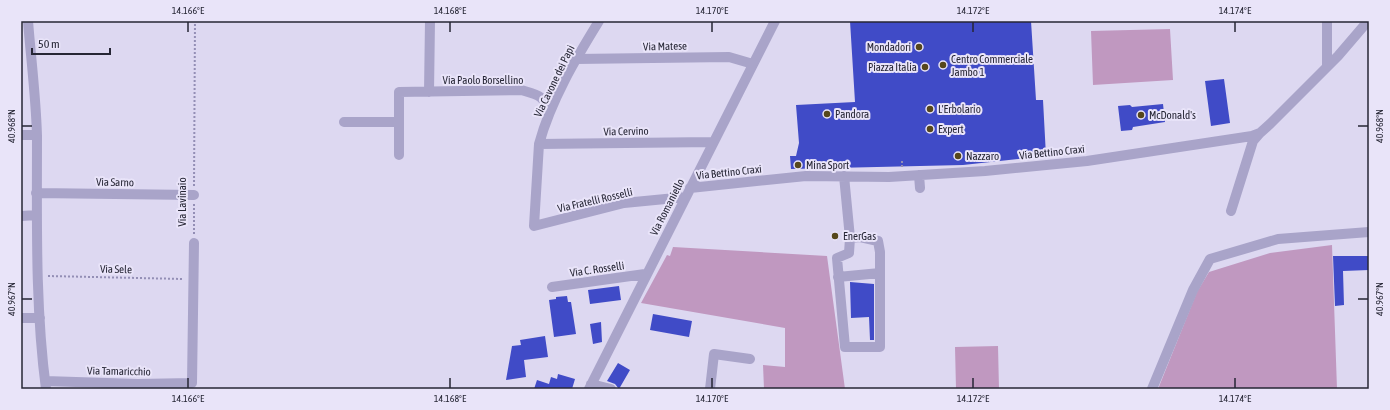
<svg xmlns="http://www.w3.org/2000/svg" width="1390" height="410" viewBox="0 0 1390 410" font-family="'Asap Condensed',sans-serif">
	<rect width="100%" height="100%" fill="#ddd8f1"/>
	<path fill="#c098c0" d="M1170,29l3,51 -80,5 -2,-54z
		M1332,245l5,144h-179l39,-97 12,-20 61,-19z
		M673,247l154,9 18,133h-81l-1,-24 22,2v-39l-144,-25 26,-48 3,1z
		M998,346l1,43h-43l-1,-42z"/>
	<path fill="#404bc7" d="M850,21h181l5,79h7l3,56 -83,9 -172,4 -1,-13h6l3,-13 -3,-38 59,-3z
		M1224,79l6,44 -19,3 -6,-45z
		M1163,104l2,18 -32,5 -1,3 -11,1 -3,-25 12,-1 2,2z
		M1333,256h36v14l-26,1 1,34 -9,1z
		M850,282l24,2v56h-4l-1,-23 -18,1z
		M619,286l2,14 -31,4 -2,-14z
		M567,296l1,6h3l5,32 -22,3 -5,-37 7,-1v-2z
		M653,314l39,7 -3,16 -39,-7z
		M601,322l1,20 -9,2 -3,-20z
		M545,336l3,21 -24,3 2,17 -20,3 6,-34 9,-1 -1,-5z
		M618,363l12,7 -11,19 -4,-5 -8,-3z
		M558,374l17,5 -3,10h-38l3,-9 12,4 2,-7 6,2z"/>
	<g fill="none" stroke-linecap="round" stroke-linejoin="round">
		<path stroke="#938eb5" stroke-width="2" stroke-dasharray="2 2" stroke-linecap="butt" d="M902,161v6
			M194,186l1,-165
			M194,204v30
			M48,276l135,3"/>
		<path stroke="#a9a4c9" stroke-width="10" d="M28,21c3,38 8,77 9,115 0,84 -2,170 9,253
			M599,21c-24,39 -48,79 -60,123l-5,82 90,-23 62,-6
			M1327,21v45
			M576,59l153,-2 24,7
			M429,92l1,-71
			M344,122h55
			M21,135h16
			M539,144l174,-2
			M399,155v-63l122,-2c17,5 23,5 28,23
			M919,175l1,13
			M844,176l6,62 -1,15 -12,5 8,89h35v-95l-2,-11 -18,-4 -10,1
			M690,188l116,-12 83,1 96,-6 102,-10 165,-25 8,-3 10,-9 68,-68 30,-35
			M36,193l158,2
			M1231,211l22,-70 7,-8
			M21,216l16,-1
			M838,277l42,-4
			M552,287l93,-13
			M21,318h19
			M45,381l93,3 54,-1 2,-140
			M591,384l20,5
			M589,389l186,-368
			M710,389l4,-35 36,5
			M1152,389l41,-99 17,-31 68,-20 91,-7"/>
	</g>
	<path fill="none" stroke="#262635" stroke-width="1.5" d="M188,22v10M450,22v10M712,22v10M973,22v10M1235,22v10M22,126h10M1358,126h10M22,299h10M1358,299h10M188,378v10M450,378v10M712,378v10M973,378v10M1235,378v10"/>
	<g fill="#56471b" stroke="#e9e4f9" stroke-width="1.5">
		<circle cx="919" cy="47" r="4"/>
		<circle cx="943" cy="65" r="4"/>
		<circle cx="925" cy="67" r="4"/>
		<circle cx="930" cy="109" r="4"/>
		<circle cx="827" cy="114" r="4"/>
		<circle cx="1141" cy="115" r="4"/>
		<circle cx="930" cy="129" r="4"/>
		<circle cx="958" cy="156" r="4"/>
		<circle cx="798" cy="165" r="4"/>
		<circle cx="835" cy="236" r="4"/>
	</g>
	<g text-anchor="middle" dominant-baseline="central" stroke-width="4" stroke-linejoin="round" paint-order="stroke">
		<g font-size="11" fill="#262635" stroke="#e9e4f9">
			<text transform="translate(665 46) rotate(-1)">Via Matese</text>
			<text x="483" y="80">Via Paolo Borsellino</text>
			<text transform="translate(554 81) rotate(-64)">Via Cavone dei Papi</text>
			<text transform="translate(626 131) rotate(-1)">Via Cervino</text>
			<text transform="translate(1052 152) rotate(-6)">Via Bettino Craxi</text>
			<text transform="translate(729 172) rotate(-6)">Via Bettino Craxi</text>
			<text transform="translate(115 182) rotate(1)">Via Sarno</text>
			<text transform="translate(595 200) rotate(-13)">Via Fratelli Rosselli</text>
			<text transform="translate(182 202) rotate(-90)">Via Lavinaio</text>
			<text transform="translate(667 207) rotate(-63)">Via Romaniello</text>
			<text transform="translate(116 269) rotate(1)">Via Sele</text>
			<text transform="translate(597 269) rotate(-8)">Via C. Rosselli</text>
			<text transform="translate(119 371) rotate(1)">Via Tamaricchio</text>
		</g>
		<g font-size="11" fill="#262635" stroke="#e9e4f9" text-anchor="start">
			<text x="911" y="47" text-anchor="end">Mondadori</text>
			<text x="951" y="59">Centro Commerciale<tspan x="951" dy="13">Jambo 1</tspan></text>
			<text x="917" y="67" text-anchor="end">Piazza Italia</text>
			<text x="938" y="109">L'Erbolario</text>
			<text x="835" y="114">Pandora</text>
			<text x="1149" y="115">McDonald's</text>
			<text x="938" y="129">Expert</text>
			<text x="966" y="156">Nazzaro</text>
			<text x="806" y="165">Mina Sport</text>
			<text x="843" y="236">EnerGas</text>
		</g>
	</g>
	<rect width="1390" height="410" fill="none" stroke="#e9e4f9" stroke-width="44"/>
	<path d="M32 48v6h78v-6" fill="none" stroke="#262635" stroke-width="2"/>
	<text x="38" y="48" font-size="12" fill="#262635" stroke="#e9e4f9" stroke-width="3" paint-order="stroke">50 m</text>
	<rect x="22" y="22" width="1346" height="366" fill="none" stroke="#262635" stroke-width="1.5"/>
	<g font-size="10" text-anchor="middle" fill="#262635">
		<text x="188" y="14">14.166°E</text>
		<text x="450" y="14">14.168°E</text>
		<text x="712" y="14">14.170°E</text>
		<text x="973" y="14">14.172°E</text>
		<text x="1235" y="14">14.174°E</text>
		<text transform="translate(11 126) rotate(-90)" y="4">40.968°N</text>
		<text transform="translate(1379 126) rotate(-90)" y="4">40.968°N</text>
		<text transform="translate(11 299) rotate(-90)" y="4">40.967°N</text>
		<text transform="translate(1379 299) rotate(-90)" y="4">40.967°N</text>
		<text x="188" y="402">14.166°E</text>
		<text x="450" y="402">14.168°E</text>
		<text x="712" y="402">14.170°E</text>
		<text x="973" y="402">14.172°E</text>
		<text x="1235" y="402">14.174°E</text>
	</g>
</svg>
